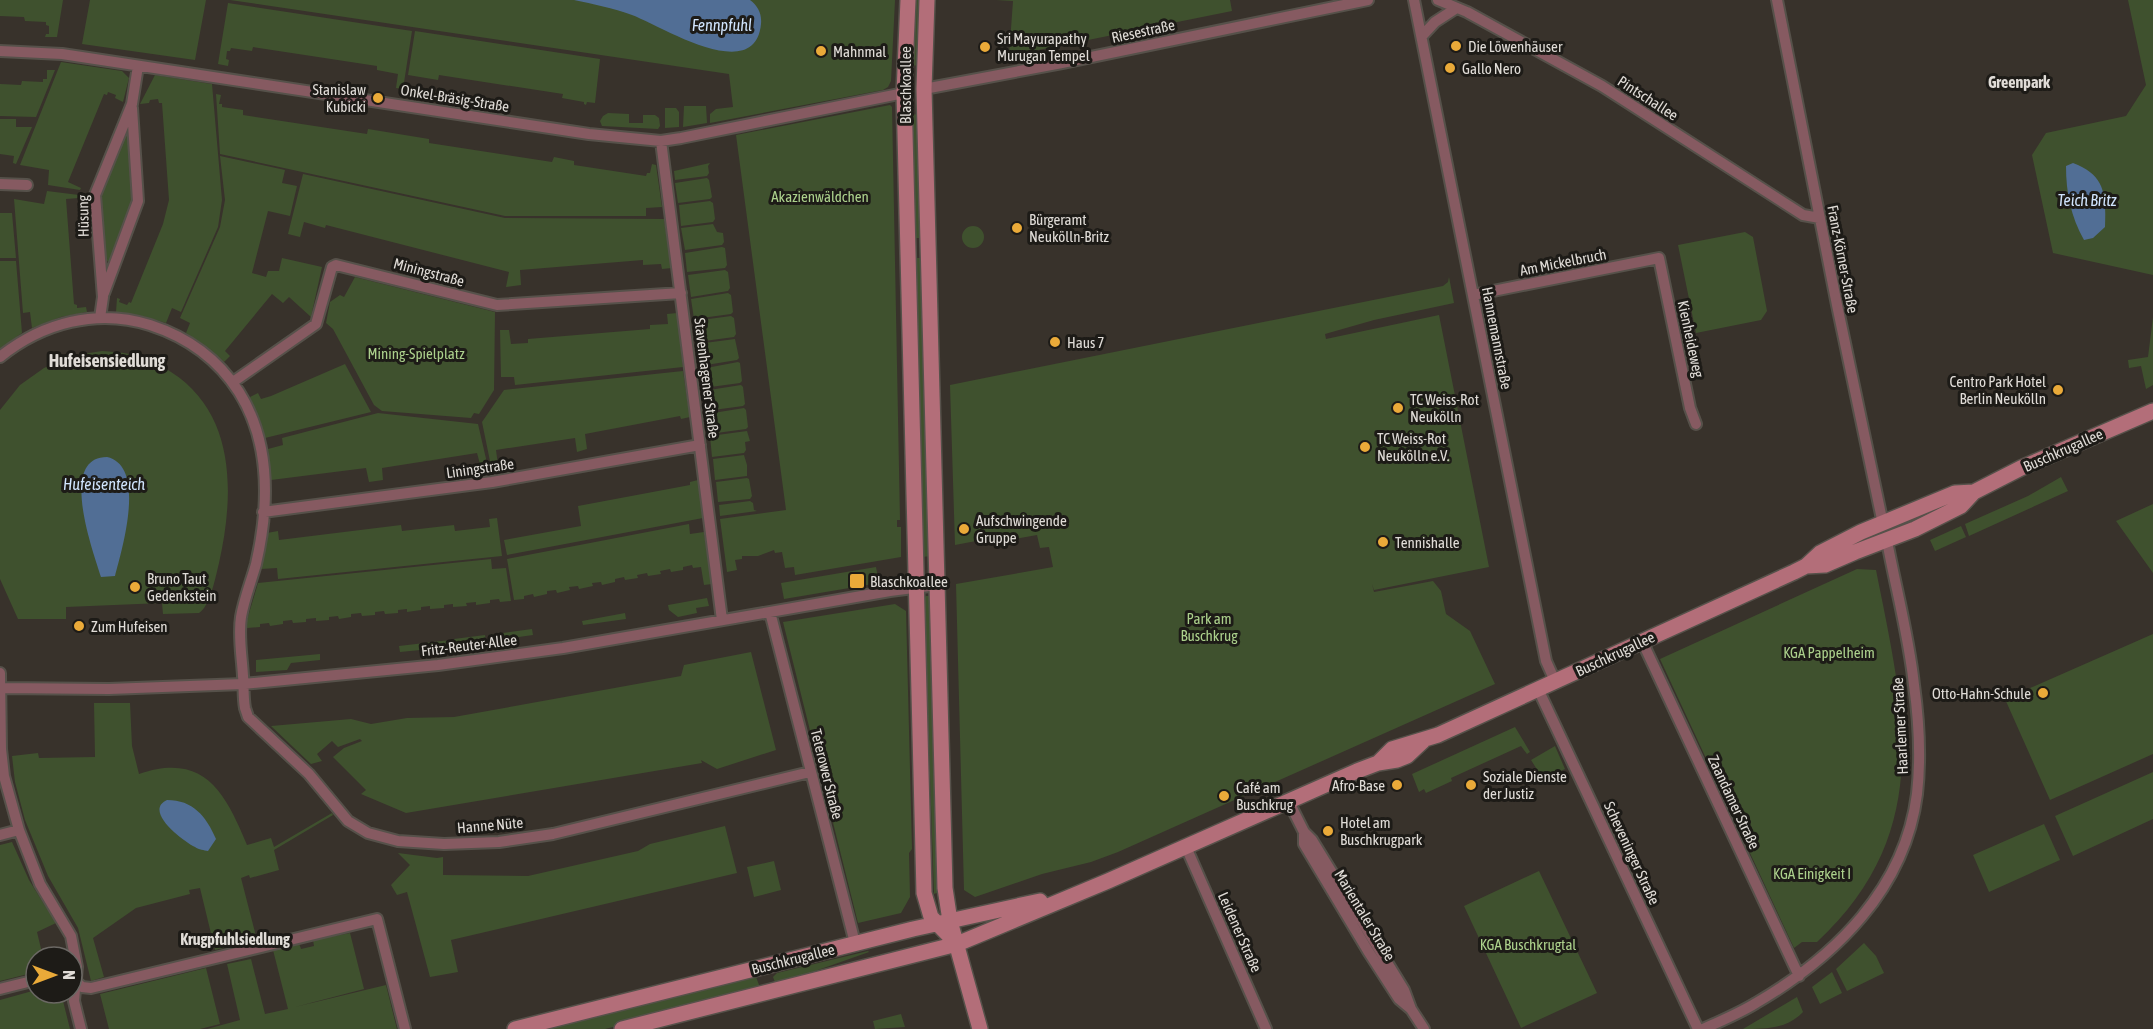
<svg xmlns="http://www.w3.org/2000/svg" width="2153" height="1029" viewBox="0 0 2153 1029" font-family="'Asap Condensed',sans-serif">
	<rect width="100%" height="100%" fill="#38322b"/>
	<path fill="#3f512e" d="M0,0h63l-6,37h-12l1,-3h3v-8l-3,-1v-3l-21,-1 -1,-4 -24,-1z
		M90,0h116l-11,60 -113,-16z
		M230,0h665l-4,81 -3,6 -5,3 -173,33v-9l6,-5 17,-2 -4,-33z
		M913,0h8l-2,65 -8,1z
		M996,0h234l2,11 -223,45 4,-55z
		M2128,0h25v275l-100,-22 -21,-98 14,-22 80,-17 20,-31z
		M228,3l184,28 -9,58 -7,-1 2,-14 -21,-4v-4l-124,-19 -1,4 -21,-3 -1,3h-3l-1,8 3,1 -1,6 -10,-2z
		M415,31l185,28 -5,44 -8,-1 -1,3 -2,-1v-2l-22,-4 1,-4 -124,-19 -1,5 -30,-5z
		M61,62l61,9 7,7 -6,24 -8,-4 1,-3 -8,-3 -1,3 -3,-1 -36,88 13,6 -1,2 -32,-5 1,-15 -29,-5z
		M47,70h8l-19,47 -36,-1v-32l21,1 1,-4 21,1v-3h4z
		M155,75l57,9 10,116 -4,27 -37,85 -9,-4 -6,15 -24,-7 -26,-4 1,-14 3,1 -1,3 8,3 2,-3 2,1 32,-79 6,-24 -7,-97h-3l-1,-4 -8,1 -1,3 -9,1z
		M216,94l5,1 -2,9h3v3l21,3v5l124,19 1,-5 61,10v4l123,19 2,-5 20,4v4l72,11 1,-3h3l2,-9 4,1 6,42 -16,1v8h-141l-285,-62z
		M890,105l2,2 8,413h-3v7h4v30l-106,18 -1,-8 -9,1 -3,-16 -7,1 -1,-3 -16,6h-16v3l-7,1 2,10 -10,2 -7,-53 66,-9 -50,-375z
		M684,106h22l1,17 -24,4z
		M665,108h11l3,4v15l-14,1z
		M608,113l21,1v9h14v-8h12l4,3 1,8 -2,3 -56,-3 -2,-5 3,-5z
		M919,114l3,124h-9l-3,-123z
		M0,119h16v8h16l-16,37 -3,-1 1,-7 -14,-2z
		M125,136h4l4,60 -1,9 -22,57 -4,-1 -5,-61 2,-9z
		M220,156l65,14 -3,13 15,3 -7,30 -22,-5 -16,62 14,4 2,-6h11l3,-13 40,9 -11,50 -22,-20 -6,6 -11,-9 -47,57 5,5 -6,6 -17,-15 -21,-14 4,-10 -10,-5 40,-91 5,-27z
		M710,163l-2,3 1,7 -2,3 -32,4 -1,-9z
		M303,174l202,44 159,1 8,49 -10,1 -1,-5 -18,1v-5l-123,10 1,15 -15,2 3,-15 -183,-47 -1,3 -21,-6 -4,15 -12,-3z
		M707,178l2,2 3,17 -2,2 -32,4 -3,-20z
		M47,191l32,4v3l-13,1 8,105 3,1v3l9,-1 1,5 -26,5 -29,11 -2,-16 -7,1 -9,-114 30,5z
		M710,201l3,2 2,16 -2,3 -32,4 -2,-21z
		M0,213h12l4,45h-16z
		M713,224l4,8 6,1 1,9 -2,3 -37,5 -4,-22z
		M962 237a11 11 0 1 1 22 0a11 11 0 1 1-22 0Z
		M1745,232l8,5 14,74 -6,9 -65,13 -18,-88z
		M722,247l3,1 2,17 -2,3 -38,4 -2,-19z
		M914,258h9l8,298 -9,1z
		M0,261h16l6,72 -22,16z
		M725,270l3,2 2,16 -2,3 -37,6 -3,-22z
		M355,277l140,35 -1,78 -15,24 -5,-1 -3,5 -89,-7 -8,-6 -41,-76 -7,-6 4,-21 10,-7 4,2z
		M1449,277l5,26 -80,17 -49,14 1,5 113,-24 50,252 -115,23 -2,-6 2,8 59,-11 8,10 5,23 24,17 25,53 -377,168 -27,10 -49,12 -67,23 -11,-7 -8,-306 97,-17 -4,-20 -9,1 -3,-13 -38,7 -2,-5 -42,8 -5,-160 493,-99 5,-4z
		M728,293l3,2 2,17 -2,2 -37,5 -3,-20z
		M677,313l6,54 -168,18 -1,-8h-13l-1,-47h9l2,14 17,-1v-4l122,-10v-4l18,-1 -1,-10z
		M731,316l3,2 2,16 -2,3 -37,5 -3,-21z
		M2153,317v68l-7,4 -5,-23 -12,2 -1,-8 20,-3z
		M735,339l4,19 -2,2 -37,6 -3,-22z
		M102,351c9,1 19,1 27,3 15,3 30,10 42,18 66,42 63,124 48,191 -3,12 -9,44 -20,50l-36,1 -1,-11 -96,4v12h-48l-18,-40v-169l20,-25 24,-17 26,-12z
		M738,362l2,1 2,18 -2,2 -37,5 -2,-19z
		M345,364l26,48 -106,26 -15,-41 8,-4 3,6 10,-3z
		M683,371l7,46 -9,2 -1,-3 -95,18 2,15 -10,3 -2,-14 -79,12 2,15 -7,1 -9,-44 22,-32z
		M741,385l2,2 2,17 -2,2 -37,5 -3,-20z
		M744,408l2,2 2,17 -2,2 -37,5 -2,-20z
		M378,413l100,11 9,39 -7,1 -3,-11 -95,15 1,12 -14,2 -3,-14 -95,12 -3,-31 15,-4 -1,-7z
		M747,431l3,10 -5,1 1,8 -2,3 -32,4 -2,-21z
		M744,455l3,10v11l-32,4 -2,-21z
		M2061,477l7,14 -99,45 -4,-12 63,-28z
		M747,478l2,1 3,17 -2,3 -32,3 -2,-20z
		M698,480l5,38 -196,37 -3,-15 77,-14 -3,-20 112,-21v-3z
		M750,501l3,2 1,7 3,1 -37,5 -1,-11z
		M2153,504v69l-37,-52z
		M497,518l5,38 -224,23 -1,-11 -16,1 6,-36 11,-2 1,9 122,-15 1,6 52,-6 1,6 35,-4 -1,-8z
		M689,524l1,10 14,-2 8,52 -8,1 -3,-18 -8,1 -1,-3 -9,2v3l-12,2 -1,-3 -10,2 1,3 -13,2 -1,-3 -10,2 1,3 -13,2 -1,-3 -9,2v3l-13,3 -1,-3 -9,1 1,3 -14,3 -1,-3 -9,1 1,3 -13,3 -1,-3 -9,1v3l-13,3 -1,-3 -9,2v3l-10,1 -7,-41z
		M1961,526l5,11 -31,14 -5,-11z
		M491,559l1,10 14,-1 5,33 -11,1 -1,-3 -9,1v3l-14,2v-3l-10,1 1,3 -14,1v-3l-9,1v3l-14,1v-3l-9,1v3l-14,2v-3l-9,1v3l-13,1 -1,-3 -9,1v3l-13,1 -1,-3 -10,1v3l-12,2 -1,-3 -9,1v3l-13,1v-3l-10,1v3l-13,1 -1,-3 -9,1v3l-13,2 -1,-3 -9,1v3l-13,1v-8l11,-37z
		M876,567l3,16 -95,16 -3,-16z
		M1857,569l19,1c28,141 60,261 -59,372h-15l-8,6 -134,-289z
		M926,596h5l8,296 -5,2 -10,-296z
		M707,598l2,8 -13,2 1,5 -19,4 -9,-7 -1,-5z
		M895,604l11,7 6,238 -3,4 1,44 -9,16 -43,10 -75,-301z
		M625,613l1,6 -43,6 -1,-4z
		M532,629l1,6 -29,4 -5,8 -8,1 -2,-13z
		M2153,634v120l-103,46 -45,-101z
		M485,635l2,14 -19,2 -7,-5 -7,1v-8z
		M450,640l1,7 -51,5 -1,-6z
		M751,652l25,98 -59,19 -16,-9 1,3 -296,50 -45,-19 5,-4 -33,-33 11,-9 18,-7 -2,-2 -22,8 -6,-6 -15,13 5,7 -11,3 -40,-38 80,-7 20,5 36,-6 47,-1 227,-41 3,-11z
		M320,654v6l-29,3 -4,7 -31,2v-12z
		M94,703h36l2,43 7,28c65,-22 86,18 108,71l24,-7 3,9 58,-34 1,2 -59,35 5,20 -29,8 -1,-3 -8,3 16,62 -42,10 -15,-62 -11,2 1,4 -54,14 -43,30 11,39 -13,4 -13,-53 -30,-52 -23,-56 -10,-38 -3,-26 26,-3 1,5 56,-1z
		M1515,727l15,25 -3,2 -6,-8 -70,32 1,3 -26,12 -2,-4 -5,3 -7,-18z
		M1555,746l10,23 -22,10 -12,-19z
		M2153,772v47l-80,37 -18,-40z
		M2044,824l16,36 -71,32 -16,-37z
		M725,826l12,47 -286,67 7,32 -28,5 -23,-85 -10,3 -6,-10 19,-20 -12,-12 39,5 6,-1v18l85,1 110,-25 12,-7z
		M12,842l17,38 27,43 -19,9 6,25h-7v15l-36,9v-136z
		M774,861l7,29 -27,7 -7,-30z
		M1539,871l58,122 -76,35 -57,-122z
		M350,933l14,56 -69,18 91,-22 11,44h-190l33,-9 -13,-56 24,-5 14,55 23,-5 -15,-59 26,-7 2,6 13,-3 -1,-6z
		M1864,943l12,13 8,17 -37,18 -11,-22z
		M868,951l1,1 -51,18 -31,14 -11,1 -3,-8 4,-4z
		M206,968l14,56 -20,5h-91l-9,-35z
		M1832,972l10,21 -22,11 -8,-17z
		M756,977l5,13 -2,1 -154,38h-59z
		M36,990v3h25l9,36h-70v-29z
		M1797,997l6,15c-16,17 -37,17 -60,17z
		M901,1014l4,13 -30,2 -2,-8z"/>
	<path fill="#516e95" d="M574,0h176c8,6 12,14 11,24 -6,62 -100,2 -129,-9 -19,-7 -39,-11 -58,-15z
		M2073,163c33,12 33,33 32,64l-12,11 -9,2c-13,-23 -18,-47 -18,-74z
		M107,457c40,9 15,92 8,119l-14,1c-8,-26 -43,-120 6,-120z
		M167,800c26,0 39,16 49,39l-8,12c-4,-1 -9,-1 -13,-4 -12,-6 -52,-36 -28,-47z"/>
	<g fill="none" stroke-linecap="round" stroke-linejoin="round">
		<defs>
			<path id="minor" d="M1414,0l132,661 9,20
				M1438,0l29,12 135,74 201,129 17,3
				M1777,0l60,305 46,219
				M1422,36l13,-14 20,-13
				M0,51l62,3 527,80 72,7 20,-3 223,-45
				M924,89l138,-26 306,-63
				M661,141l61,479
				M0,184l27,1
				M104,293l34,-92 -6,-93
				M1473,295l186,-37 31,150 6,16
				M100,318l3,-21 -8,-102 37,-91 6,-38
				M0,357c42,-34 97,-49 150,-32 37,12 68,34 89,67 32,51 30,115 17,172 -5,18 -12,35 -15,53 -3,19 1,40 2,59 1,11 0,21 2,32l3,9 61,57 39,47 20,12 30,8 46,3 55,-2 54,-8 257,-62
				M233,382l83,-58 16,-57 4,-2 161,40 184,-12
				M263,512l229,-30 208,-37
				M770,612l85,331
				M1642,641l157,335
				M0,673l1,76 3,27 15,54 21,54 31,52 6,31 -3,34 7,28
				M0,688l109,1 134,-5 195,-19 125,-17 327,-57 47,-6
				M1538,689l160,340
				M1289,802l15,30 8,8 92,150 7,19 13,20
				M1304,832v12l64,107 31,48 12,10
				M0,835l19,-5
				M1186,847l80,182
				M72,978l10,9 9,1 286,-69 28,110
				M0,989l36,-9
				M1703,1029c18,-8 37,-16 53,-26 79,-46 149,-114 161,-209 4,-36 2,-73 -3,-109 -5,-48 -18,-96 -27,-144"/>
			<path id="secondary" d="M908,0l-4,93 20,800 7,24 26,27
				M927,0l-3,89 21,799 5,33 30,108
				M1806,566l14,-13 41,-21 94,-39 19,-1
				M1378,763l14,-14 46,-14 356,-163 12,-6 19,-1 30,-13 60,-23 46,-23 13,-14 47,-24 132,-57
				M515,1029l398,-100 127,-28
				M622,1029l335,-85 151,-63 249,-110 21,-8 19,-3 10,-4 16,-15"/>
		</defs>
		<use href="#minor" stroke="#56514a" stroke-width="14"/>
		<use href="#secondary" stroke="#56514a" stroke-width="18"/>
		<use href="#minor" stroke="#865a61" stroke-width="10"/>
		<use href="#secondary" stroke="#b36e79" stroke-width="15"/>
	</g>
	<g fill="#eaaa39" stroke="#1d1b17" stroke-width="2">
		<circle cx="1456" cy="46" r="6"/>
		<circle cx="985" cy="47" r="6"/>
		<circle cx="821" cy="51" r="6"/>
		<circle cx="1450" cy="68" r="6"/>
		<circle cx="378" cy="98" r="6"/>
		<circle cx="1017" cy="228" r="6"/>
		<circle cx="1055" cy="342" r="6"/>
		<circle cx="2058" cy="390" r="6"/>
		<circle cx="1398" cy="408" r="6"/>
		<circle cx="1365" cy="447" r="6"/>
		<circle cx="964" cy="529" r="6"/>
		<circle cx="1383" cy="542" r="6"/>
		<rect x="849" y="573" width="16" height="16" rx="3"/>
		<circle cx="135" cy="587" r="6"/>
		<circle cx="79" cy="626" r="6"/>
		<circle cx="2043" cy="693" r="6"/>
		<circle cx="1397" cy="785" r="6"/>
		<circle cx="1471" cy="785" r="6"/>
		<circle cx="1224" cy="796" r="6"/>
		<circle cx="1328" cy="831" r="6"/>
	</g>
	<g text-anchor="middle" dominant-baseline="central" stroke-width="6" stroke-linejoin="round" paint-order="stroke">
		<g font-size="15" fill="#e0dcd7" stroke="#1d1b17">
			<text transform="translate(1143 31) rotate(-12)">Riesestraße</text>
			<text transform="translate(905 85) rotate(-90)">Blaschkoallee</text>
			<text transform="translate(455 98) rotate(9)">Onkel-Bräsig-Straße</text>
			<text transform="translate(1648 98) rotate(33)">Pintschallee</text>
			<text transform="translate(83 216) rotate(-91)">Hüsung</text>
			<text transform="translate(1843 259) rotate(79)">Franz-Körner-Straße</text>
			<text transform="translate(1563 262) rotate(-11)">Am Mickelbruch</text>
			<text transform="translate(429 272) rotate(15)">Miningstraße</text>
			<text transform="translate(1497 338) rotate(79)">Hannemannstraße</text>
			<text transform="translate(1691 339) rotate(78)">Kienheideweg</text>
			<text transform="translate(707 378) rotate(83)">Stavenhagener Straße</text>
			<text transform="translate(2063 450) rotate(-24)">Buschkrugallee</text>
			<text transform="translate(480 468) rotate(-8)">Liningstraße</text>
			<text transform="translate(469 645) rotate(-7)">Fritz-Reuter-Allee</text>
			<text transform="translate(1615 654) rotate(-25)">Buschkrugallee</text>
			<text transform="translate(1900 726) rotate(-93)">Haarlemer Straße</text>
			<text transform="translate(827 774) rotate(76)">Teterower Straße</text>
			<text transform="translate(1734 802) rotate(65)">Zaandamer Straße</text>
			<text transform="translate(490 825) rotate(-5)">Hanne Nüte</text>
			<text transform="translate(1632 853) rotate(65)">Scheveninger Straße</text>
			<text transform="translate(1365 915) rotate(59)">Marientaler Straße</text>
			<text transform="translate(1240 932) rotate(66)">Leidener Straße</text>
			<text transform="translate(793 959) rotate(-14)">Buschkrugallee</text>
		</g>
		<g font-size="15" fill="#e0dcd7" stroke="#1d1b17" text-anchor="start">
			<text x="997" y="38">Sri Mayurapathy<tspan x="997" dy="17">Murugan Tempel</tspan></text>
			<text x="1468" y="46">Die Löwenhäuser</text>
			<text x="833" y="51">Mahnmal</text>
			<text x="1462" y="68">Gallo Nero</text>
			<text x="366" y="89" text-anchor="end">Stanislaw<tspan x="366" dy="17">Kubicki</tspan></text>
			<text x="1029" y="219">Bürgeramt<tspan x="1029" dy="17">Neukölln-Britz</tspan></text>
			<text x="1067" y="342">Haus 7</text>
			<text x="2046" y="381" text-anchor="end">Centro Park Hotel<tspan x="2046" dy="17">Berlin Neukölln</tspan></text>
			<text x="1410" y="399">TC Weiss-Rot<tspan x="1410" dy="17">Neukölln</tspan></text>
			<text x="1377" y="438">TC Weiss-Rot<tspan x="1377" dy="17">Neukölln e.V.</tspan></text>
			<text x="976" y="520">Aufschwingende<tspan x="976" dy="17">Gruppe</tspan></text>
			<text x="1395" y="542">Tennishalle</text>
			<text x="147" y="578">Bruno Taut<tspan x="147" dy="17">Gedenkstein</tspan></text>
			<text x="870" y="581">Blaschkoallee</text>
			<text x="91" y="626">Zum Hufeisen</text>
			<text x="2031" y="693" text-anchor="end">Otto-Hahn-Schule</text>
			<text x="1483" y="776">Soziale Dienste<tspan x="1483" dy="17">der Justiz</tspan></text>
			<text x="1385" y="785" text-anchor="end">Afro-Base</text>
			<text x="1236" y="787">Café am<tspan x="1236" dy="17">Buschkrug</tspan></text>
			<text x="1340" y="822">Hotel am<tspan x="1340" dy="17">Buschkrugpark</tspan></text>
		</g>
		<g font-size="15" fill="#acd18c" stroke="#1d1b17">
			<text x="820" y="196">Akazienwäldchen</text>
			<text x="416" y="353">Mining-Spielplatz</text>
			<text x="1209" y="618">Park am<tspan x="1209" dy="17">Buschkrug</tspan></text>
			<text x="1829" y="652">KGA Pappelheim</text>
			<text x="1812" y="873">KGA Einigkeit I</text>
			<text x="1528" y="944">KGA Buschkrugtal</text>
		</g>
		<g font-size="16" font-style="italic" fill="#d1e5fe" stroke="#1d1b17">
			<text x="722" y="25">Fennpfuhl</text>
			<text x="2087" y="200">Teich Britz</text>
			<text x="104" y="484">Hufeisenteich</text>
		</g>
		<g font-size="16" font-weight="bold" fill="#e0dcd7" stroke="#1d1b17">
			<text x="2019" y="82">Greenpark</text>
			<text x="235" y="939">Krugpfuhlsiedlung</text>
		</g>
		<g font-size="18" font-weight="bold" fill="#e0dcd7" stroke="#1d1b17">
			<text x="107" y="360">Hufeisensiedlung</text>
		</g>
	</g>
	<g transform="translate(54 975) rotate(90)"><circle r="28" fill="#1d1b17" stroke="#6b6864" stroke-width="1.5"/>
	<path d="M0-4.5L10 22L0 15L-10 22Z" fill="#eaaa39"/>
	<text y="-9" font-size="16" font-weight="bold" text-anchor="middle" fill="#e0dcd7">N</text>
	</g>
</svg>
